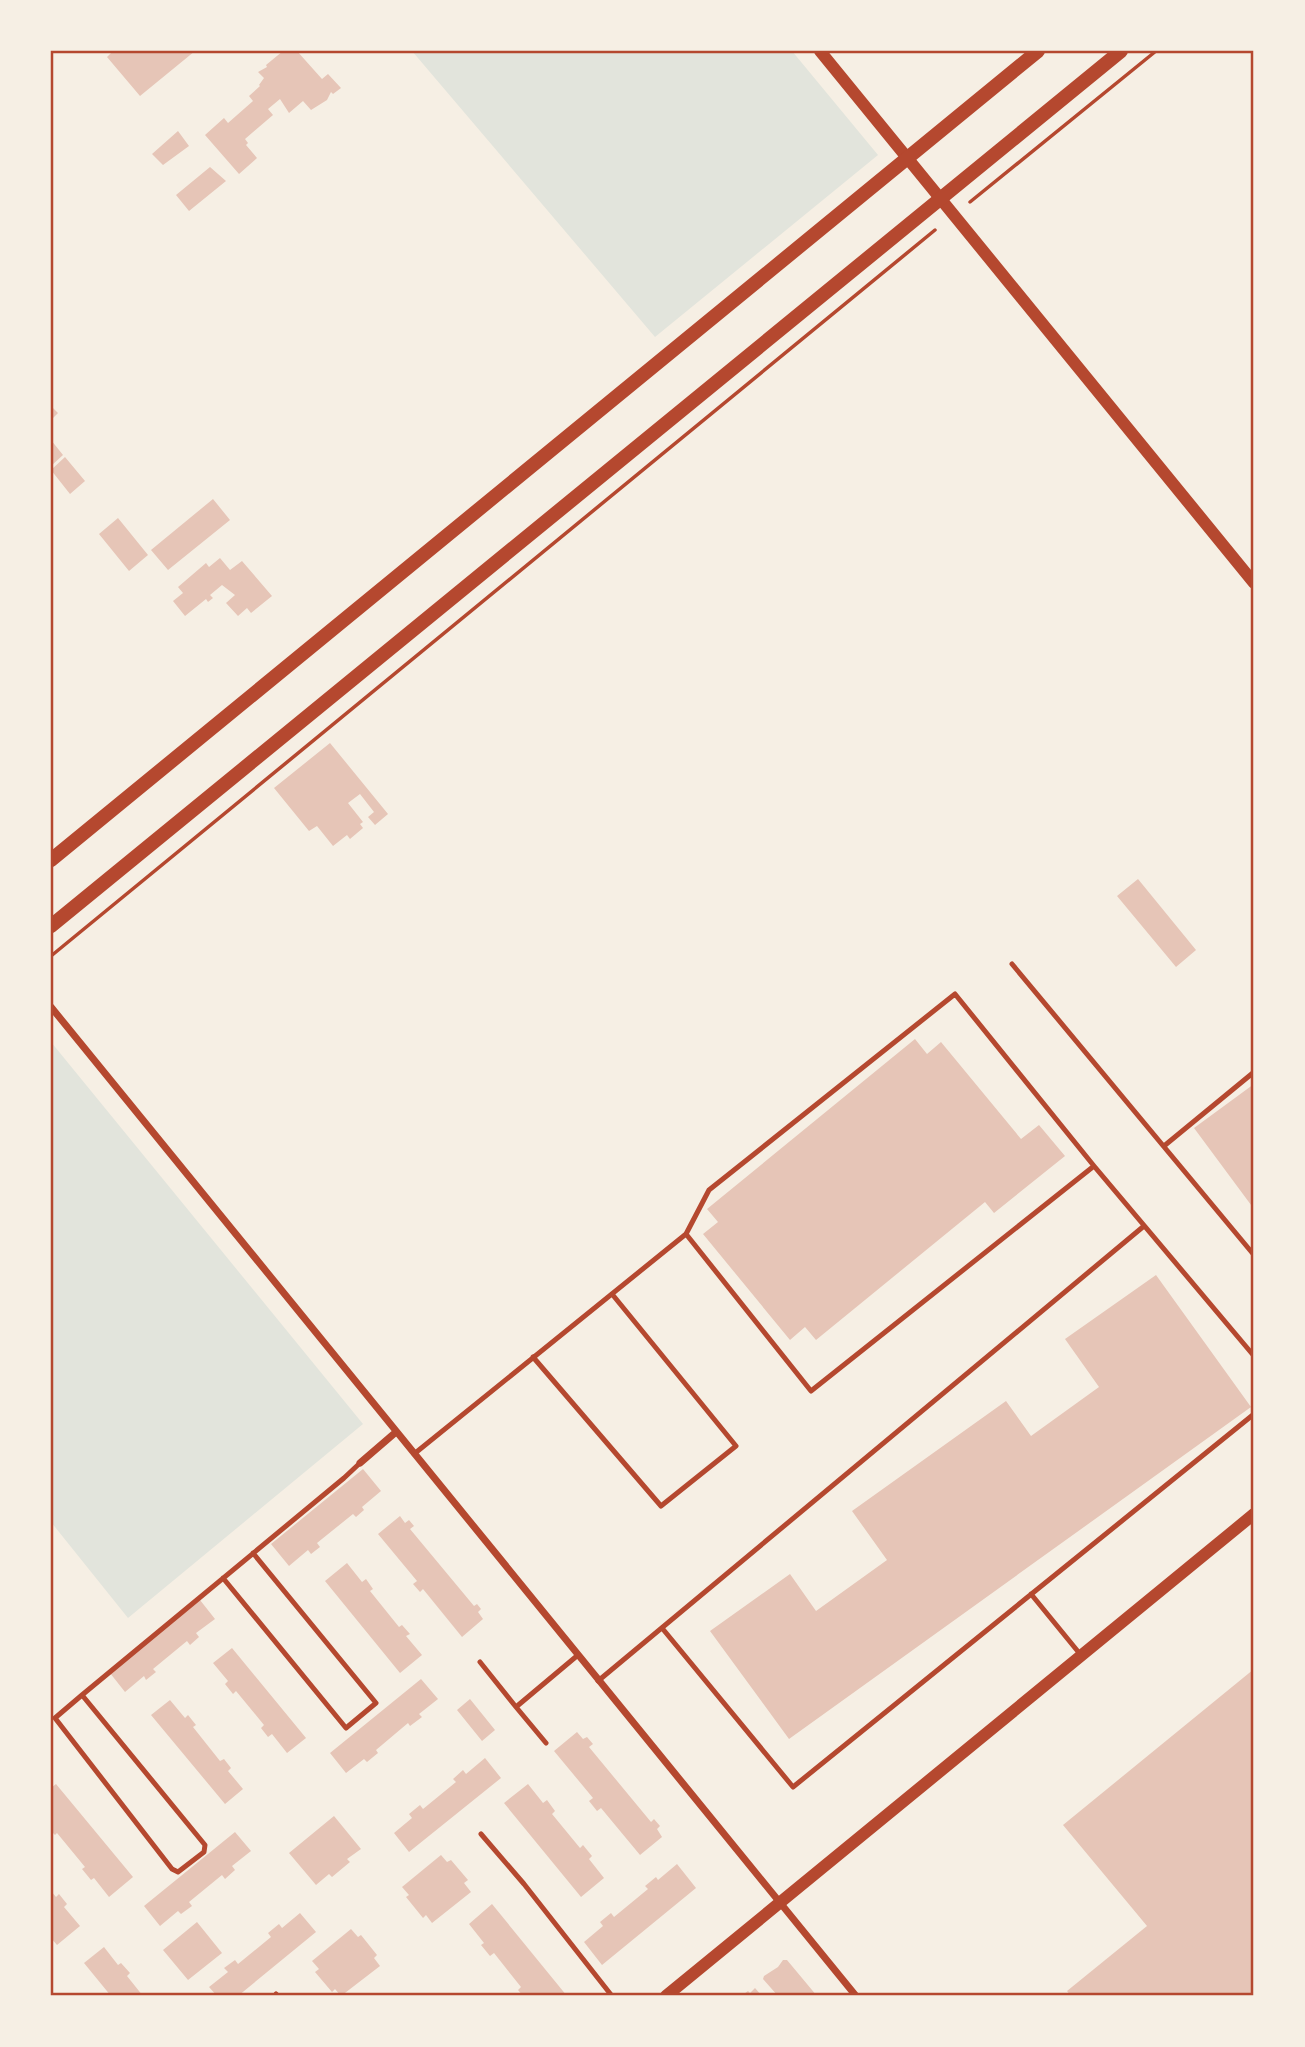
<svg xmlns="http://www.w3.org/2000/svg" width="1305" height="2047" viewBox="0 0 1305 2047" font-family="'Alegreya Sans',sans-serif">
	<rect width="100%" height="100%" fill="#f6efe4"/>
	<path fill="#e2e4dc" d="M412,51h380l86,104 -223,182z
		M51,1042l312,382 -235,194 -77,-96z"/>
	<path fill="#e6c5b7" d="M113,51h82l-55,45 -33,-39z
		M283,51h14l25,28 6,-5 13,14 -8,6 -2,-2 -4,8 -16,10 -8,-9 -14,12 -9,-14 -12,10 5,6 -28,24 3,4 -2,2 11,13 -18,16 -34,-39 19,-17 4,5 25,-22 -4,-5 11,-10 -1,-1 5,-7 -6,-6 9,-5 -1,-2z
		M178,131l11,15 -26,19 -11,-11z
		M210,167l16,14 -37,30 -13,-16z
		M51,406l7,7 -7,7z
		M51,440l12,15 -12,11z
		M65,457l20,24 -15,13 -19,-24z
		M213,499l17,21 -62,50 -17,-20z
		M118,518l30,37 -19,16 -30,-37z
		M220,558l10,12 12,-9 30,35 -21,17 -4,-5 -9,8 -12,-13 9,-8 -13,-10 -12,10 3,3 -5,4 -2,-3 -21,17 -12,-15 10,-8 -5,-6 28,-24 3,4z
		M330,743l58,71 -13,11 -7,-8 6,-5 -14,-18 -12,9 15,19 -3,2 3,4 -13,11 -3,-4 -14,11 -16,-20 -8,5 -35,-43z
		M1138,879l58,71 -20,17 -59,-71z
		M915,1039l12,15 14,-12 80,97 18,-14 26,31 -71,57 -9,-11 -169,138 -11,-13 -15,13 -87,-106 15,-12 -11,-13z
		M1254,1084v125l-60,-81z
		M1156,1275l95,132 -462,332 -79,-108 80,-57 26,37 71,-51 -35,-49 154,-110 25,35 68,-49 -34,-48z
		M363,1469l18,22 -19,16 2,3 -8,7 -3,-3 -36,29 3,4 -9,7 -3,-4 -19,16 -18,-22z
		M400,1516l5,7 4,-3 5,6 -4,3 64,77 3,-2 4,5 -3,3 5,7 -21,18 -39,-48 -3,3 -7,-8 4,-3 -39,-47z
		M347,1563l15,19 4,-3 7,10 -3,2 29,36 3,-2 8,9 -4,2 16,19 -22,18 -75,-92z
		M200,1600l15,19 -19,14 3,4 -9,8 -3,-4 -34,28 3,3 -10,8 -2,-4 -19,16 -15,-19z
		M232,1648l74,90 -19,15 -15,-19 -4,3 -7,-9 3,-3 -28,-34 -3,3 -8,-10 3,-3 -15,-18z
		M1254,1669v327h-183l-4,-5 80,-65 -84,-101z
		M421,1679l17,20 -19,15 3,3 -12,9 -2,-3 -32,27 2,3 -11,9 -3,-3 -18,14 -16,-20z
		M470,1699l25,31 -13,11 -25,-31z
		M170,1700l15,18 3,-3 8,10 -3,2 27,34 4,-2 7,9 -3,3 15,18 -18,15 -74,-89z
		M577,1732l6,7 4,-2 6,7 -4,3 62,75 3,-3 6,7 -3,3 5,8 -22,18 -39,-47 -4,3 -8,-10 4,-3 -39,-47z
		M485,1758l16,20 -92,74 -15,-19 18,-15 -3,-4 11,-9 3,4 33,-27 -3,-3 10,-9 3,4z
		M56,1784l77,93 -24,20 -15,-19 -3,2 -9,-11 3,-2 -28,-34 -2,2 -4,-4v-43z
		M528,1784l15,19 4,-3 8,11 -3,3 28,34 3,-3 9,11 -3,3 15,19 -23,19 -77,-94z
		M334,1816l27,33 -14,10 3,3 -18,15 -3,-3 -13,11 -27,-32z
		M235,1832l16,19 -19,15 3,4 -10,9 -3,-4 -33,27 3,4 -11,8 -3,-3 -18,15 -16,-20z
		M441,1855l6,7 4,-2 17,20 -4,3 7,9 -39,31 -6,-8 -3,3 -17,-21 3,-2 -7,-8z
		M677,1864l19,24 -94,77 -18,-23 19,-16 -3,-4 11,-9 3,4 34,-28 -3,-3 11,-9 2,3z
		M51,1891l5,6 3,-3 8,10 -3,3 16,19 -23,19 -6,-7z
		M492,1904l75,92h-44l-5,-6 3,-3 -27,-34 -4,3 -9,-11 3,-2 -15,-19z
		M300,1913l16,19 -78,64h-21l-8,-9 19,-15 -4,-4 11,-8 3,4 33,-27 -3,-4 11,-9 3,4z
		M197,1922l25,31 -34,27 -25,-30z
		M351,1929l7,8 3,-2 16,20 -3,3 6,8 -39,30 -6,-7 -3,3 -17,-20 4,-3 -7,-8z
		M104,1947l14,18 3,-2 9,10 -3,3 16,20h-32l-27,-33z
		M783,1960h4l30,36h-39l-15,-17 1,-3 14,-9z
		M755,1988l7,8h-21l7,-5 2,2z"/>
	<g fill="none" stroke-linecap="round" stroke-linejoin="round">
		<path stroke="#b5482f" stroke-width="3.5" d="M970,202l186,-151
			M51,956l884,-726"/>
		<path stroke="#b5482f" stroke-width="5" d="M1012,964l242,291
			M1164,1146l90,-74
			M1094,1166l-283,225 -125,-157 23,-44 246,-196 139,172 160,190
			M533,1357l128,149 75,-60 -124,-152
			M414,1454l272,-220
			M223,1578l123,150 30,-25 -123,-150
			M1031,1594l49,60
			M662,1628l131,159 461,-373
			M480,1662l36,45 62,-52
			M598,1681l546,-455
			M82,1695l123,150 -1,7 -26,20 -6,-3 -117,-151 27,-23 262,-217 16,-15
			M516,1707l30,36
			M481,1834l43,50 88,112
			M276,1994l2,2"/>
		<path stroke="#b5482f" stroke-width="7" d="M51,1007l805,989
			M360,1463l36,-31"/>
		<path stroke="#b5482f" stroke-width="12" d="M820,51l434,532
			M666,1996l588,-482"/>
		<path stroke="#b5482f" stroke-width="14" d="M51,860l987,-809
			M51,926l1070,-875"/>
	</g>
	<rect width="1305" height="2047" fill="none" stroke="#f6efe4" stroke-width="105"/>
	<rect x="52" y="52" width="1200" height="1942" fill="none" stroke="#b5482f" stroke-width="2.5"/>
</svg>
